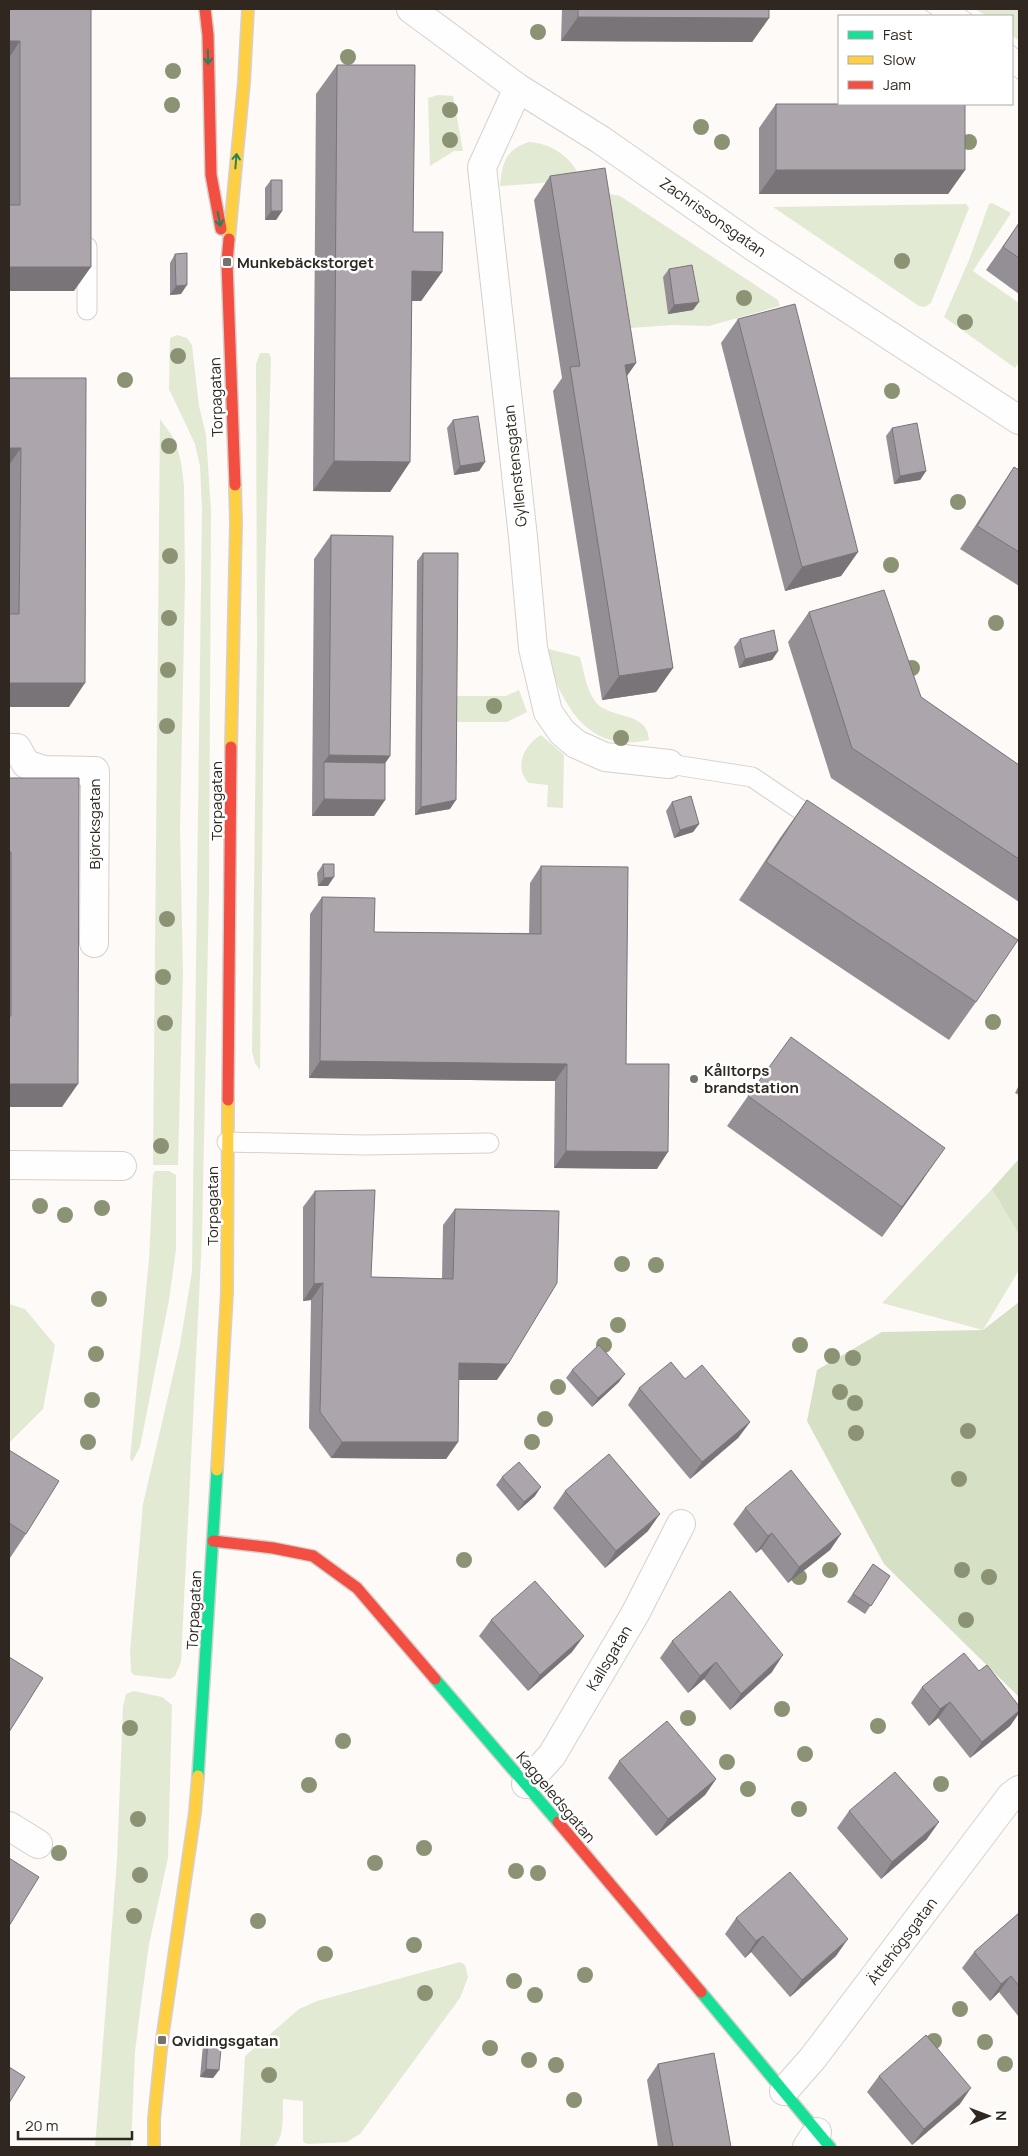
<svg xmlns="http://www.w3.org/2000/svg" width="1028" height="2156" viewBox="0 0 1028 2156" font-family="Manrope,sans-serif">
	<rect width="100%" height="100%" fill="#fdfaf8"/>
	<path fill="#e3ead3" d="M975,9h44v32l-7,-6v-19h-26z
		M438,95l15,1 10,55h-9l-24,15 -2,-68z
		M529,142c21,1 42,14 50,34l-37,7 -42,3c2,-23 5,-36 29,-44z
		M610,194l10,2 158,104 2,6 -71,20 -37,-1 -41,3 -22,-113 -2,-15z
		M992,203l19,10 -38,58 46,32v59l-4,6 -71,-51 25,-57 20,-56z
		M966,204l3,4 -38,95 -6,4 -6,-1 -146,-99z
		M177,335l10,3 5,7 7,61 7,29 5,75 -2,381 -7,346 -21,425 -6,14 -5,3 -36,-4 -3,-3 -1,-20 13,-148 37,-159 12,-74 10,-761 -2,-44 -5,-22 -26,-55 1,-51z
		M260,353h9l2,5 -6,220 -5,492 -5,-7 -3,-12 5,-406 -1,-281z
		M160,419l15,21 6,22 3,23 1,97 -5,248 3,145 -5,190h-25z
		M545,648l35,9c4,14 6,32 15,44 13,19 53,9 54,39 -65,14 -87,-39 -105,-89z
		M519,690l8,22 -20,10h-52v-26h51z
		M541,735l23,20 -1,53 -16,-1 1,-22 -19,-2c-16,-16 -5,-38 12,-48z
		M155,1171h14l7,4v74l-7,51 -29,147 -8,15 -2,-3 19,-200 4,-84z
		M992,1189l27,46v35l-36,60 -101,-27z
		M9,1304l16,5 30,36 -12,64 -34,34z
		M134,1691l28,6 10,8 -4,153 -19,86 -8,59 -6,49 -4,95h-36l22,-287 6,-154 3,-12z
		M460,1962l5,3 3,12 -8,21 -100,136 -13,8 -39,2 -5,-2v-41l-20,-2c-1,12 3,42 -11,48 -9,3 -23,0 -32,0l5,-91 54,-47 18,-8z"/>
	<path fill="#d6e0c4" d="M1019,1159v76l-27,-46z
		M1019,1302v395l-135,-133 -77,-143 10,-51 65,-38 101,-2z"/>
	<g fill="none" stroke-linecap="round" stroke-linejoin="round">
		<defs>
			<path id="lane" d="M87,310v-63
				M669,764l83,13 68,46
				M227,1142l137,3 125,-2"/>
			<path id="street" d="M411,9l107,79 83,52 153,107 265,173
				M518,88l-36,79 41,370 10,111 15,64 14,20 14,12 29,13 64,7
				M9,748h8l9,16 18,6 51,1 -1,172
				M9,1165l113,1
				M526,1784l26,-29 83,-141 46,-90
				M9,1826l29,18
				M784,2091l29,-33 198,-262 8,-6
				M807,2147l10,-15"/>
			<path id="fast" d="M435,1679l123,143
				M198,1776l19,-306
				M701,1992l129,155"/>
			<path id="slow" d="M229,239l15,-157 4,-73
				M231,747l5,-224 -1,-38
				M217,1470l10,-178 1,-192
				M154,2147v-28l8,-79 33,-228 3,-36"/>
			<path id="jam" d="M205,9l3,26 3,140 10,54
				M229,239l-2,23 8,223
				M228,1100l3,-353
				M213,1541l60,7 40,8 44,32 78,91
				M558,1822l143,170"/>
		</defs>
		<use href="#lane" stroke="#d5d0cb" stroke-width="21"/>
		<use href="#street" stroke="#d5d0cb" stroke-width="30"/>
		<use href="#fast" stroke="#d5d0cb" stroke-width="14"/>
		<use href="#slow" stroke="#d5d0cb" stroke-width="14"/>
		<use href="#jam" stroke="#d5d0cb" stroke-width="14"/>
		<use href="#lane" stroke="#fffefe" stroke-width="19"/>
		<use href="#street" stroke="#fffefe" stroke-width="28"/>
		<use href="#fast" stroke="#16e098" stroke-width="11"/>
		<use href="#slow" stroke="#ffcf43" stroke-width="11"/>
		<use href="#jam" stroke="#f24e42" stroke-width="11"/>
		<path stroke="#d1d0ce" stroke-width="1" d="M924,9l10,7
			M964,9l10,7
			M1012,44l7,6
			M1012,75l7,5"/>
	</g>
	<g fill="#8c9375">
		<circle cx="538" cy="32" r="8"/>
		<circle cx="348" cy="57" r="8"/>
		<circle cx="173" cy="71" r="8"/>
		<circle cx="172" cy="105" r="8"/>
		<circle cx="450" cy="110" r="8"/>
		<circle cx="701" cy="127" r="8"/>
		<circle cx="450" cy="140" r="8"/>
		<circle cx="722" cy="142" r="8"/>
		<circle cx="969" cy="142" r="8"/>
		<circle cx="902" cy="261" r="8"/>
		<circle cx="744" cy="298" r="8"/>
		<circle cx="965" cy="322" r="8"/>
		<circle cx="178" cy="356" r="8"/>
		<circle cx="125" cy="380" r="8"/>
		<circle cx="892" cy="391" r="8"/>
		<circle cx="169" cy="446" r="8"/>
		<circle cx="958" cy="502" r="8"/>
		<circle cx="170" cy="556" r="8"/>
		<circle cx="891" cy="565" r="8"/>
		<circle cx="169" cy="618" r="8"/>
		<circle cx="996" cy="623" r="8"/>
		<circle cx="912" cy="668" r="8"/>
		<circle cx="168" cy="670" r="8"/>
		<circle cx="494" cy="706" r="8"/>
		<circle cx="167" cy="726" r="8"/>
		<circle cx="621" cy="738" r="8"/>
		<circle cx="167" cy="919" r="8"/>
		<circle cx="163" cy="977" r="8"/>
		<circle cx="993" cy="1022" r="8"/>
		<circle cx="165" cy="1023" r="8"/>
		<circle cx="161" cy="1146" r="8"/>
		<circle cx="40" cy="1206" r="8"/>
		<circle cx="102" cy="1208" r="8"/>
		<circle cx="65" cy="1215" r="8"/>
		<circle cx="622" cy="1264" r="8"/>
		<circle cx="656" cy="1265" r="8"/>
		<circle cx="99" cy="1299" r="8"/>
		<circle cx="618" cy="1325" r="8"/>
		<circle cx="604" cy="1345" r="8"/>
		<circle cx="800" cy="1345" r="8"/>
		<circle cx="96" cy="1354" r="8"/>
		<circle cx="832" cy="1356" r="8"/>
		<circle cx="853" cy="1358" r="8"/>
		<circle cx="558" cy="1387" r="8"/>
		<circle cx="840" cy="1392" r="8"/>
		<circle cx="92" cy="1400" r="8"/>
		<circle cx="855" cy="1403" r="8"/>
		<circle cx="545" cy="1419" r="8"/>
		<circle cx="968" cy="1431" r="8"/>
		<circle cx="856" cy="1433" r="8"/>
		<circle cx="88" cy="1442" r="8"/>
		<circle cx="532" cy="1442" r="8"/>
		<circle cx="959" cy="1479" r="8"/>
		<circle cx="464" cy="1560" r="8"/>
		<circle cx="830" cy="1570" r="8"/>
		<circle cx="962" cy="1570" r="8"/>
		<circle cx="799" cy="1577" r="8"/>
		<circle cx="989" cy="1577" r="8"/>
		<circle cx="966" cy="1620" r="8"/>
		<circle cx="782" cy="1709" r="8"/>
		<circle cx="688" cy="1718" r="8"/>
		<circle cx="878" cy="1726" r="8"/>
		<circle cx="130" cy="1728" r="8"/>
		<circle cx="343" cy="1741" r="8"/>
		<circle cx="805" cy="1754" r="8"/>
		<circle cx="727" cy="1762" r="8"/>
		<circle cx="941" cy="1784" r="8"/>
		<circle cx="309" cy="1785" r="8"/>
		<circle cx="748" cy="1789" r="8"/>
		<circle cx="799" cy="1809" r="8"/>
		<circle cx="138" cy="1819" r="8"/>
		<circle cx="424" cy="1848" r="8"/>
		<circle cx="59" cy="1853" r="8"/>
		<circle cx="375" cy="1863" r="8"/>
		<circle cx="516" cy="1871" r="8"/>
		<circle cx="538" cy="1873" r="8"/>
		<circle cx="140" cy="1875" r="8"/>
		<circle cx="134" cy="1916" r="8"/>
		<circle cx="258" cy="1921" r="8"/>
		<circle cx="414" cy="1945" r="8"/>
		<circle cx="325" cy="1954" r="8"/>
		<circle cx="585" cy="1975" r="8"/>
		<circle cx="514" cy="1981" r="8"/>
		<circle cx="425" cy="1993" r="8"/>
		<circle cx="535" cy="1995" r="8"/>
		<circle cx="960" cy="2009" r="8"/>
		<circle cx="934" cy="2041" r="8"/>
		<circle cx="985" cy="2042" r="8"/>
		<circle cx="490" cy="2048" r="8"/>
		<circle cx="529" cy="2060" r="8"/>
		<circle cx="1005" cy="2064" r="8"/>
		<circle cx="556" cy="2065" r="8"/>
		<circle cx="269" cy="2075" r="8"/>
		<circle cx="574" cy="2100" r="8"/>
	</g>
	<path fill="#948f94" d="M9,9h82l-17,282h-65z
		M562,9h207v9l-17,24 -191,-1z
		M337,65l76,167 29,40 -21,29h-9l-2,161 -20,30 -77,-1 3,-397z
		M776,104l189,66 -17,24h-189v-66z
		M550,176l86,187 -9,13 46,292 -17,24 -54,8 -49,-309 9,-13 -28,-178z
		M271,180l11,31 -6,9h-11v-32z
		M1019,223v71l-33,-24z
		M175,254l6,40 -11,1v-32z
		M669,269l24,41 -25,4 -5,-37z
		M738,319l120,233 -17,24 -56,15 -64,-248z
		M9,378l60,329h-60z
		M453,420l32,42 -6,9 -25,4 -7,-47z
		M892,428l34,43 -6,9 -26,4 -8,-48z
		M1014,467l5,3v116l-59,-37 38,-58z
		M331,535l59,221 -5,7v37l-11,16h-62l2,-257z
		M423,553l27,256 -35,6 2,-254z
		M809,612l112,85 98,68v137l-188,-124 -43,-136z
		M740,639l38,12 -6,9 -33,8 -5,-21z
		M9,778l53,329h-53z
		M807,800l169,202 -27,38 -210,-140 41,-62z
		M672,802l27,22 -6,8 -19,6 -8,-27z
		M323,864l5,22h-10l-1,-13z
		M541,866l85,198 31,105 -103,-1 1,-87 -246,-3 1,-164 12,-17 52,35 155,1 1,-50z
		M1019,1085v10l-4,-2z
		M748,1096l176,82 -42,59 -155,-111z
		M315,1191l56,86 71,2 1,-54 12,-16 42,171h-38l-1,62 -12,17 -115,-1 -22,-30 2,-128 -8,1v-94z
		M572,1370l47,12 -27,25 -26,-29z
		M685,1379l65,43 -12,16 -48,41 -62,-74 11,-17z
		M9,1450l17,84 -16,24 -1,-1z
		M502,1477l33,19 -17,15 -22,-26z
		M565,1491l83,40 -43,37 -52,-60z
		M745,1508l96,26 -11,16 -42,33 -27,-34 -5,4 -23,-29z
		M873,1564l17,12 -25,38 -18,-12z
		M491,1620l81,32 -44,39 -49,-55z
		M672,1641l100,31 -42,38 -26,-31 -16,14 -28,-35z
		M922,1687l97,19v7l-9,13 -40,32 -32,-40 -9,8 -18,-23z
		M619,1761l97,18 -11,16 -49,41 -48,-58z
		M849,1811l78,28 -46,40 -44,-51z
		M1019,1913v104l-20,-25 -9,9 -28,-33 12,-16z
		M736,1918l100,38 -46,41 -39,-45 -6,6 -20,-24z
		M208,2036l11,34 -6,8 -13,-1 3,-32z
		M658,2064l73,83h-73l-11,-67z
		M879,2076l81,28 -48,41 -45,-53z"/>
	<path fill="#787478" d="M578,17l191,1 -17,24 -191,-1z
		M9,41h11l-11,17z
		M776,170h189l-17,24h-189z
		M271,211h11l-6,9h-11z
		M9,267h82l-17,24h-65z
		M412,271l30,1 -21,29h-30z
		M187,285l-6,9 -11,1 6,-9z
		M699,302l-6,8 -25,4 6,-9z
		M636,363l-17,24 6,-22z
		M9,448h12l-12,17z
		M334,461l76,1 -20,30 -77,-1z
		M485,462l-6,9 -25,4 6,-9z
		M926,471l-6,9 -26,4 6,-8z
		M858,552l-17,24 -56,15 17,-24z
		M778,651l-6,9 -33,8 6,-9z
		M673,668l-17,24 -54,8 17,-24z
		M9,683h76l-16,24h-60z
		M329,755l61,1 -16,24 -50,-18z
		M324,799l61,1 -11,16h-62z
		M456,800l-6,9 -35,6 6,-8z
		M699,824l-6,8 -19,6 6,-8z
		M334,877l-6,9h-10l6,-8z
		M320,1061l247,3 -12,17 -246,-3z
		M9,1084h69l-16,23h-53z
		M945,1148l-21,30 -42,59 20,-30z
		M566,1151l102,1 -11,17 -103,-1z
		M323,1283l-12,17 -8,1 11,-17z
		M459,1363l49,1 -11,16h-49z
		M625,1374l-6,8 -27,25 6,-9z
		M750,1422l-12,16 -48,41 12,-17z
		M342,1442h116l-12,17 -115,-1z
		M541,1487l-6,9 -17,15 6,-9z
		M660,1514l-12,17 -43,37 11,-17z
		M772,1533l-11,16 -5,4 12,-17z
		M841,1534l-11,16 -42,33 11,-16z
		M584,1636l-12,16 -44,39 12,-16z
		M783,1655l-11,17 -42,38 11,-16z
		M716,1662l-12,17 -16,14 12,-17z
		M950,1702l-12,16 -9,8 11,-17z
		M1019,1711v2l-9,13 -40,32 12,-16z
		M716,1779l-11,16 -49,41 12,-17z
		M939,1822l-12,17 -46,40 11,-17z
		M763,1936l-12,16 -6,6 11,-17z
		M848,1939l-12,17 -46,41 12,-17z
		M1011,1976l-12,16 -9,9 11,-17z
		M206,2069l13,1 -6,8 -13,-1z
		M971,2088l-11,16 -48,41 12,-16z"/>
	<path fill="#aca6ac" stroke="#787478" d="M9,9h82v258h-82v-62h11v-164h-11z
		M578,9h191v9l-191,-1z
		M337,65h78l-2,167h30l-1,40 -30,-1 -2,191 -76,-1z
		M776,104h189v66h-189z
		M605,168l31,195 -11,2 48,303 -54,8 -49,-309 10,-1 -30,-190z
		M271,180h11v31h-11z
		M1019,223v35l-16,-11z
		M187,253v32l-11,1 -1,-32z
		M692,265l7,37 -25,3 -5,-36z
		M795,304l63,248 -56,15 -64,-248z
		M9,378h77l-1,305h-76v-69h10l2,-166h-12z
		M478,416l7,46 -25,4 -7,-46z
		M917,423l9,48 -26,5 -8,-48z
		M1014,467l5,3v82l-42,-26z
		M331,535l62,1 -3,220 -61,-1z
		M423,553h35l-2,247 -35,7z
		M884,590l37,107 98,68v94l-167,-111 -43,-136z
		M774,630l4,21 -33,8 -5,-20z
		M324,762l61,1v37l-61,-1z
		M9,778h70l-1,306h-69v-68h2v-164h-2z
		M691,796l8,28 -19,6 -8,-28z
		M807,800l211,140 -42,62 -210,-140z
		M323,864h11v13l-10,1z
		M541,866l87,1 -2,197h43l-1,88 -102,-1 1,-87 -247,-3 2,-164 53,1 -1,34 167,2z
		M791,1037l154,111 -43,59 -154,-111z
		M375,1190l-4,87 82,2 2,-70 104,2 -2,72 -49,81 -49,-1 -1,79h-116l-22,-30 3,-129 -9,1 1,-93z
		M599,1345l26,29 -27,24 -26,-28z
		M671,1362l14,17 17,-14 48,57 -48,40 -63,-74z
		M9,1450l50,31 -33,53 -17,-11z
		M609,1454l51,60 -44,37 -51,-60z
		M519,1462l22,25 -17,15 -22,-25z
		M791,1470l50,64 -42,33 -27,-34 -4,3 -23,-28z
		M873,1564l17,12 -19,30 -18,-12z
		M535,1581l49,55 -44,39 -49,-55z
		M730,1591l53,64 -42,39 -25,-32 -16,14 -28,-35z
		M964,1653l15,18 8,-6 32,41v5l-37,31 -32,-40 -10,7 -18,-22z
		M9,1657l34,21 -34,54z
		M667,1721l49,58 -48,40 -49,-58z
		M895,1772l44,50 -47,40 -43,-51z
		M9,1858l30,19 -30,49z
		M790,1872l58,67 -46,41 -39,-44 -7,5 -20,-23z
		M1019,1913v73l-8,-10 -10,8 -27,-32z
		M926,2035l45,53 -47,41 -45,-53z
		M208,2036l14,2 -3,32 -13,-1z
		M714,2053l17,94h-58l-15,-83z
		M9,2067l16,10 -16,26z"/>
	<defs><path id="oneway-shaft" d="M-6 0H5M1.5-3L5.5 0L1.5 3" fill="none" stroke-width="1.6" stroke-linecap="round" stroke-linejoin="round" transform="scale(1.25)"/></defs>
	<g stroke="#22845c">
		<use href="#oneway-shaft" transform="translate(208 57) rotate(89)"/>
		<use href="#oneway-shaft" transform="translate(236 161) rotate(-85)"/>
		<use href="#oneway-shaft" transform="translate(219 219) rotate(79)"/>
	</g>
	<g fill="#77716c" stroke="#fff" stroke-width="2">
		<rect x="222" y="257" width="10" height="10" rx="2.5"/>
		<circle cx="694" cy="1079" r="5"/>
		<rect x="157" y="2035" width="10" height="10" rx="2.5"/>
	</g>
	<g text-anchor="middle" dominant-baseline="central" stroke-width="5" stroke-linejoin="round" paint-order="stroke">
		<g font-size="15" fill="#2f2720" stroke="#fff">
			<text transform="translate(713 217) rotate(35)">Zachrissonsgatan</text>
			<text transform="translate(216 397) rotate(-92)">Torpagatan</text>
			<text transform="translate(515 466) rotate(-96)">Gyllenstensgatan</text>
			<text transform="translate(216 801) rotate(-90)">Torpagatan</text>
			<text transform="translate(94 824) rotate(-90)">Björcksgatan</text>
			<text transform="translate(212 1206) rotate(-90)">Torpagatan</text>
			<text transform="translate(194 1610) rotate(-87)">Torpagatan</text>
			<text transform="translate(609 1658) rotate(-59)">Kallsgatan</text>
			<text transform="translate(556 1797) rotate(50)">Kaggeledsgatan</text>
			<text transform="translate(902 1941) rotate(-53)">Ättehögsgatan</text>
		</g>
		<g font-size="15" font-weight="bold" fill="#2f2720" stroke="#fff" text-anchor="start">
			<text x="237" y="262">Munkebäckstorget</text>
			<text x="704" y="1070">Kålltorps<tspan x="704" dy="17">brandstation</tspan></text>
			<text x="172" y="2040">Qvidingsgatan</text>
		</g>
	</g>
	<rect width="1028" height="2156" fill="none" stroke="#2f2720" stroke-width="20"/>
	<rect x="838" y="15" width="175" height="90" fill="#ffffff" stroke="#aca9a6"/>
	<rect x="848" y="31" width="25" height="8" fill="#16e098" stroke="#aca9a6"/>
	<text x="883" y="40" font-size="15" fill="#2f2720">Fast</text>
	<rect x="848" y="56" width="25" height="8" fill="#ffcf43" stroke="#aca9a6"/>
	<text x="883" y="65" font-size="15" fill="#2f2720">Slow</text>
	<rect x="848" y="81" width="25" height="8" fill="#f24e42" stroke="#aca9a6"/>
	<text x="883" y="90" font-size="15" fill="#2f2720">Jam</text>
	<g transform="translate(988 2116) rotate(89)" stroke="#ffffff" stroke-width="4" paint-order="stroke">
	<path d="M0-4L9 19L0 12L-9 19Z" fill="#2f2720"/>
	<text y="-8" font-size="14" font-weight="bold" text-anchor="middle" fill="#2f2720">N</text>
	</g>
	<path d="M18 2131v8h114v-8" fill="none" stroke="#2f2720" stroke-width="2.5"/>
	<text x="25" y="2131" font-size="15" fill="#2f2720" stroke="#ffffff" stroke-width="4" paint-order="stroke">20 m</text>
</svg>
